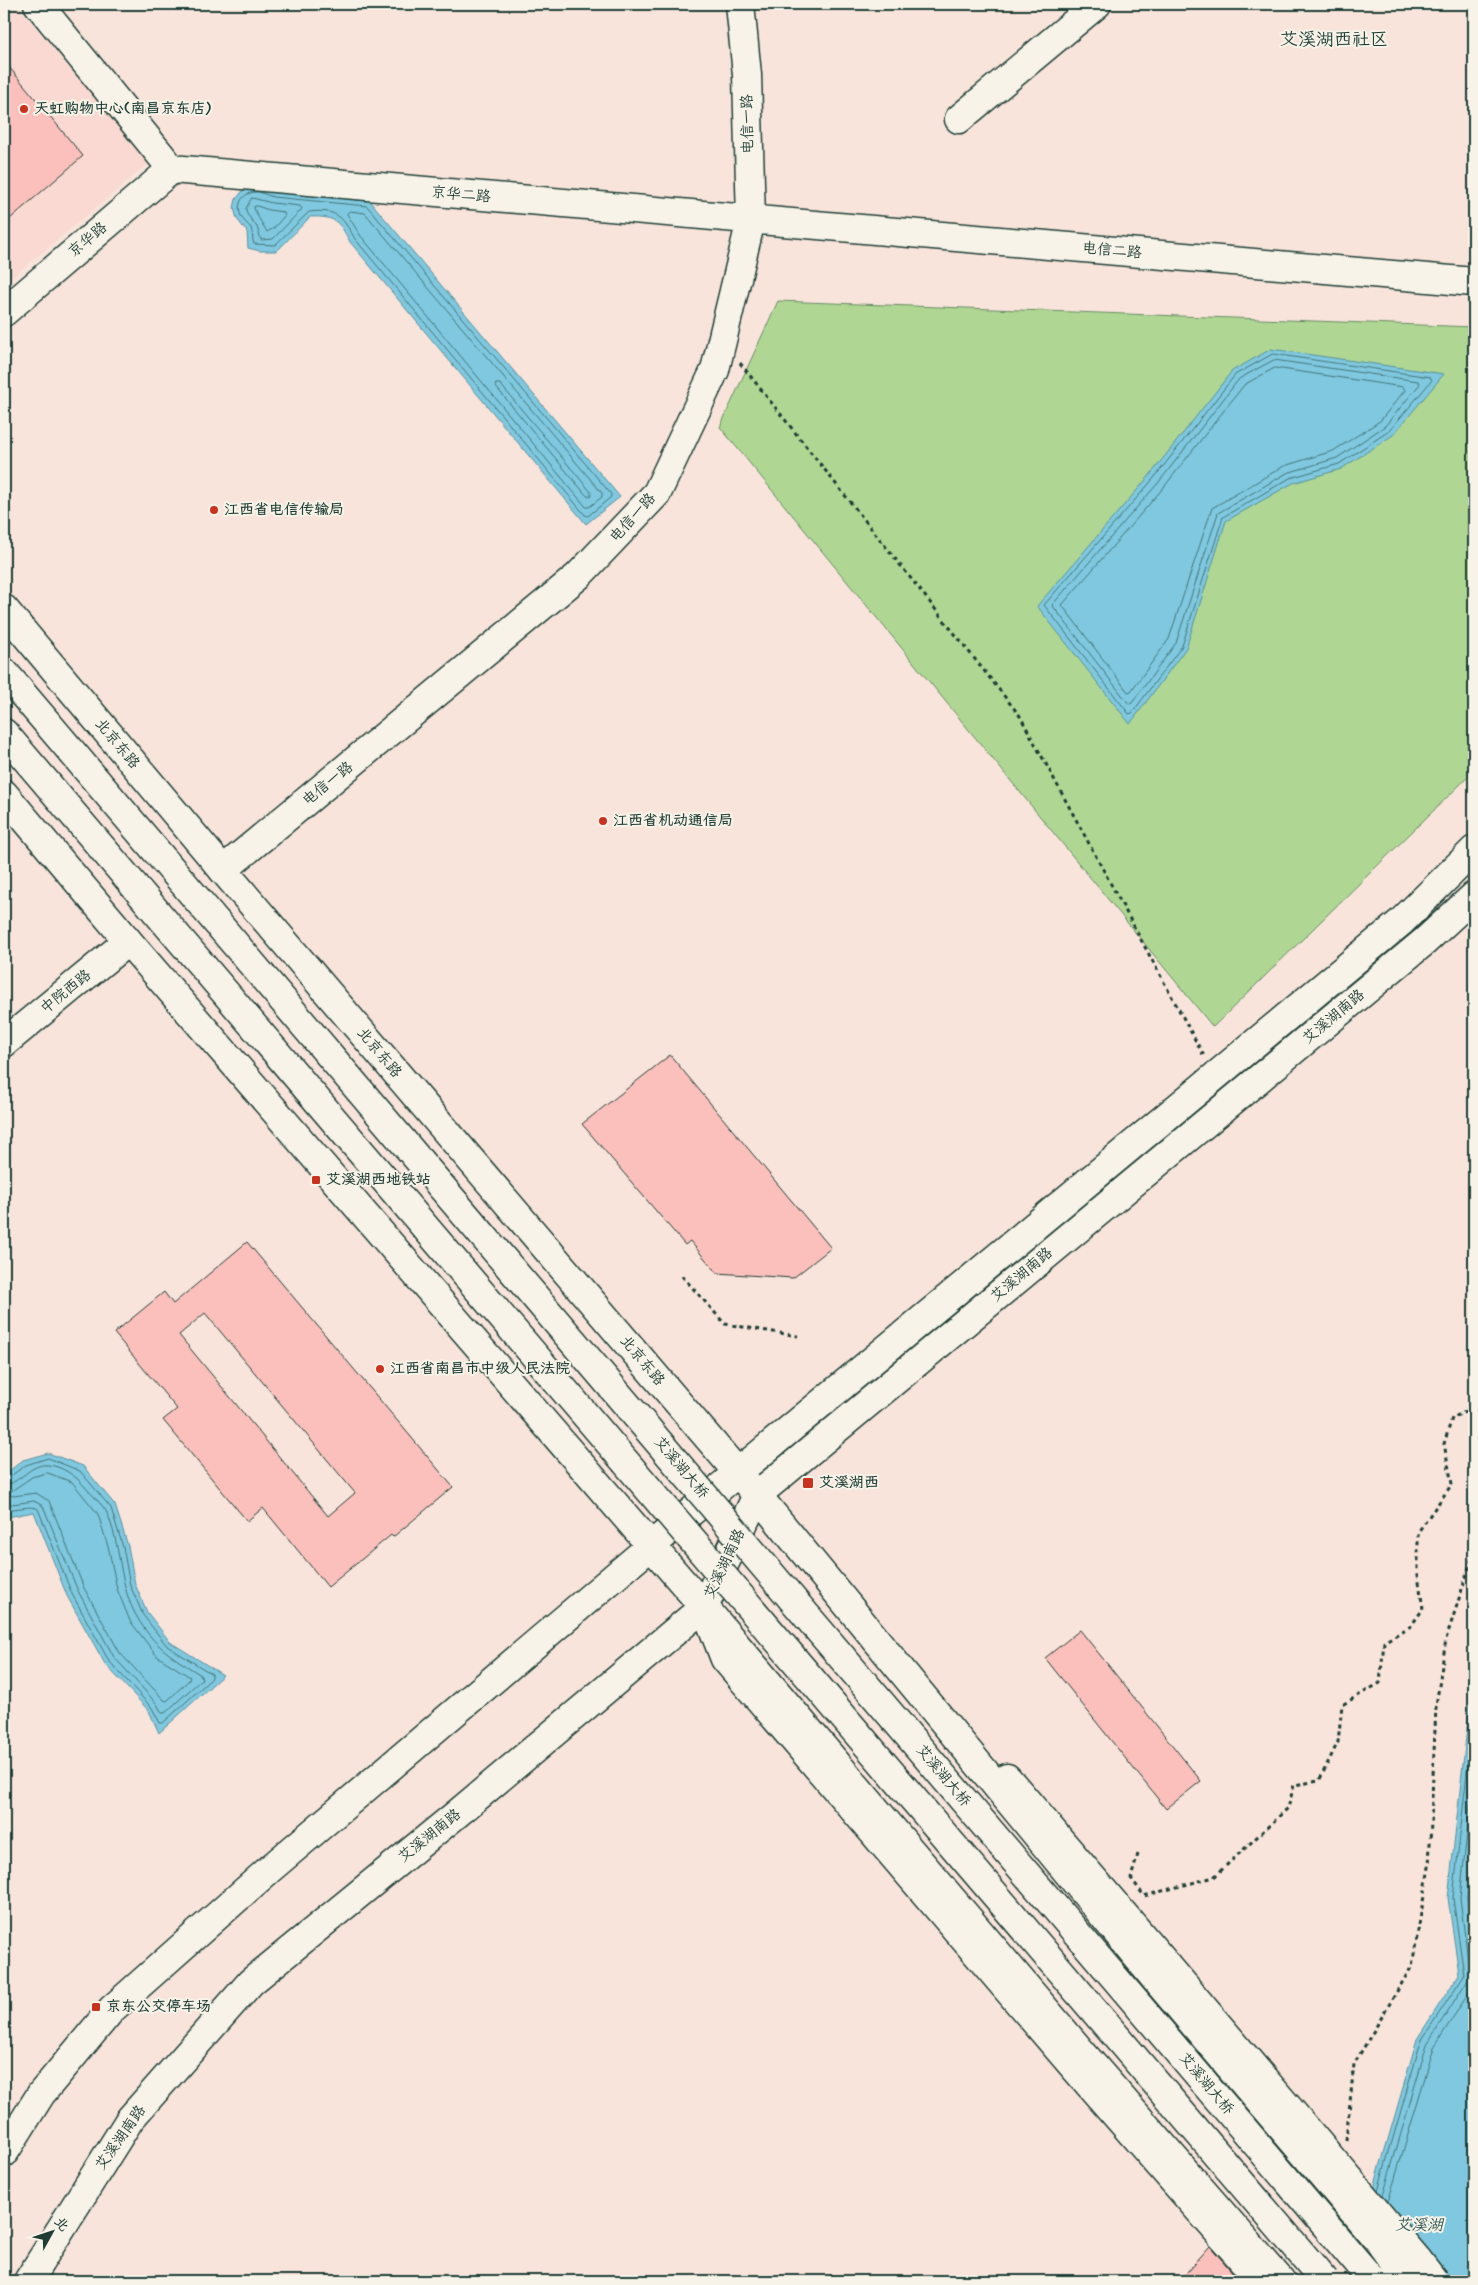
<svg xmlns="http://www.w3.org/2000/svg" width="1478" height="2285" viewBox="0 0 1478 2285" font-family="Mynerve,'LXGW WenKai TC',sans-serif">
	<rect width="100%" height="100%" fill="#f8e4db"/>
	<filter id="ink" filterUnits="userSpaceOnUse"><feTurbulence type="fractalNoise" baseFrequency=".02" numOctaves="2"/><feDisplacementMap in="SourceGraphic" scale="10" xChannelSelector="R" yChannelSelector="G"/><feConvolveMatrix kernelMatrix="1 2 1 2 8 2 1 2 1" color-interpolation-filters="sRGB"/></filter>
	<g filter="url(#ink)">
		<path fill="#f9d9d2" d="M4,4h12l133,159 -145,121z"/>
		<path fill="#afd793" stroke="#678a64" d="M778,301l696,26v444l-261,256 -493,-600z"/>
		<path fill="#7fc8df" stroke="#59909b" d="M247,186l13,1 14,5 96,9 250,296 -34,27 -236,-282c-11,-21 -15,-26 -40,-25l-33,34h-17l-12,-3 -1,-16 -10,-13 -3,-11 2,-9z
			M1271,349l173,25 -51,61 -52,34 -48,14 -67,38 -40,127 -56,76 -93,-118 113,-131 82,-104z
			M48,1453l35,13 32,39 13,41 7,38 12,28 23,30 53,33 -64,58 -10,-22 -44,-47 -38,-68 -33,-84 -27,5 -3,-10v-32l19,-15z
			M1474,1665v616h-127l70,-242 42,-65 -11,-76z"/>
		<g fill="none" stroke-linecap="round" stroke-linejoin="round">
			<path stroke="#457578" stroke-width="1" d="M258,192c-13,-1 -23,10 -17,24 2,5 7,8 10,12 2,5 1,11 3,16l21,1 34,-33c28,-3 33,4 46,27l230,276 3,1 23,-19v-3l-244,-288 -94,-9 -14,-5
				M252,198l20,5 28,3 2,3 -29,30 -12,1 -4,-13 -10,-13 -1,-5z
				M257,206l12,4 14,2 2,3 -11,13 -7,4c-3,-6 -13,-20 -13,-25z
				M350,211l15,2 237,280v4l-13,10h-3l-226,-272 -13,-21z
				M1273,354l157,23 2,3 -43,51 -50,33 -49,14 -67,39 -41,129 -50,67 -3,1 -85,-109 110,-127 81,-103z
				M1274,360l144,21 2,3 -35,42 -48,32 -50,15 -69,40 -42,130 -44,60 -3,1 -77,-99 107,-123 80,-103z
				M1275,368l128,19 2,3 -25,31 -47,30 -49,15 -72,42 -43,131 -38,52 -3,1 -66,-87 102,-118 80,-102z
				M496,384h4l91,108v4h-4l-91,-109z
				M48,1473l24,9 26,32 11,36 8,39 13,32 27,35 33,21 -1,3 -22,21 -3,-1 -44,-47 -36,-65 -35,-87 -13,-8 -23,3 -3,-1v-3l22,-15z
				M4,1478l5,-1 17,-12 22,-7 32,13 31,37 12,39 7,38 13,30 24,31 45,28v4l-49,45h-3l-8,-15 -43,-47 -37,-67 -34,-85c-8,-5 -24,2 -34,0
				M4,1485c16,-1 26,-22 44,-20 15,1 29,12 38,23 6,7 15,15 20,23 16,34 12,74 31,106 17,30 37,41 64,58l1,4 -37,34h-3l-5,-9 -43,-47 -36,-66 -35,-85 -9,-5 -22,3 -8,-1
				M1474,1834l-7,64 7,49
				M1378,2190l43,-149 43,-66 -11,-77 21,-188
				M1383,2195l44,-151 43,-68 -10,-78 14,-131
				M1388,2202l46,-155 40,-62"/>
		</g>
		<path fill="#fcc0bc" stroke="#1f3d34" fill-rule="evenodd" d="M4,61l79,95 -79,68z
			M670,1055l161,193 -38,30 -76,-5 -27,-32 -5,4 -103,-121z
			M247,1242l206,245 -60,50 -2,-2 -63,52 -65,-79 -16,13 -84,-101 14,-11 -63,-76 50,-41 9,12zM205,1313l150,180 -27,23 -149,-181z
			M1080,1630l121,151 -35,28 -121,-151z
			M1210,2246l30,35h-61z"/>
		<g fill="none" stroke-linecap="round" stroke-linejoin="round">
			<defs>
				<path id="minor" d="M38,4l134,165
					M959,119l138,-115
					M172,169l1302,113
					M4,312l168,-143
					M223,870l355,-294 79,-83 58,-123 36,-150 -4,-145 -7,-71
					M4,1043l124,-102
					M707,1613l18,46 347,406 189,216
					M1007,1778l160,187"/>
				<path id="major" d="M4,609l219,261 534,625 400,486
					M4,672l509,599
					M4,733l479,562
					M4,794l124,147 576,666 375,442 202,232
					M4,2153l37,-59 71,-85 159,-141 466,-395 664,-551 73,-72
					M28,2281l102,-162 121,-137 207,-169 246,-206 53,-112 667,-553 50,-46"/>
			</defs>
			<use href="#minor" stroke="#1f3d34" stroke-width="31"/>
			<use href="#major" stroke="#1f3d34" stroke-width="31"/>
			<path stroke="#1f3d34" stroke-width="3" stroke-dasharray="4 4" stroke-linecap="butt" d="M740,363l280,353 185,342
				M682,1276l43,48 73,12
				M1138,1854l-7,24 13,18 70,-19 74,-69 6,-23 25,-4 19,-39 4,-37 38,-22 4,-41 27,-16 12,-17 -5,-34v-43l34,-48 -8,-40 8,-26 22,-10
				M1346,2140l8,-76 58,-98 17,-99 7,-161 10,-67 28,-87"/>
			<use href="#minor" stroke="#f7f3e8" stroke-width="28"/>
			<use href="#major" stroke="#f7f3e8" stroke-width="28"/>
			<defs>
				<path id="minor-bridge" d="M1167,1965l250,294 17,22"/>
				<path id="major-bridge" d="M513,1271l860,1010
					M483,1295l842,986
					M1157,1981l224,263 26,37"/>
			</defs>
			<use href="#minor-bridge" stroke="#1f3d34" stroke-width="31" stroke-linecap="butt"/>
			<use href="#major-bridge" stroke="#1f3d34" stroke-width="31" stroke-linecap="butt"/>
			<use href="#minor-bridge" stroke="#f7f3e8" stroke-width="28"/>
			<use href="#major-bridge" stroke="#f7f3e8" stroke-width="28"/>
		</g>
	</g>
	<g fill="#c8321e" stroke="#f7f3e8" stroke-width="2">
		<circle cx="24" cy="109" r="5"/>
		<circle cx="214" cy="510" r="5"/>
		<circle cx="603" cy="821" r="5"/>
		<rect x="311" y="1175" width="10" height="10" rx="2.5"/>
		<circle cx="380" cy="1369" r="5"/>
		<rect x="802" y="1477" width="12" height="12" rx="2.5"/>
		<rect x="91" y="2002" width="10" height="10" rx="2.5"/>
	</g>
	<g text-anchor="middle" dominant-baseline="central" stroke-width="4" stroke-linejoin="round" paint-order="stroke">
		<g font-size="15" font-weight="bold" fill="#1f3d34" stroke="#f7f3e8" text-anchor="start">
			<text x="34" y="109">天虹购物中心(南昌京东店)</text>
			<text x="224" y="510">江西省电信传输局</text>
			<text x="613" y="821">江西省机动通信局</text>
			<text x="326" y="1180">艾溪湖西地铁站</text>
			<text x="390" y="1369">江西省南昌市中级人民法院</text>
			<text x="819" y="1483">艾溪湖西</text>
			<text x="106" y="2007">京东公交停车场</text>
		</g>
		<g font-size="15" fill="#1f3d34" stroke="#f7f3e8">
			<text transform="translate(748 124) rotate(-91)">电信一路</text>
			<text transform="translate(461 195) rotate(5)">京华二路</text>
			<text transform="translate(88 240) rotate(-40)">京华路</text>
			<text transform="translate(1112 251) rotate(5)">电信二路</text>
			<text transform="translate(633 518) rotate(-48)">电信一路</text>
			<text transform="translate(117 744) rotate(50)">北京东路</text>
			<text transform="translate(328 784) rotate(-39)">电信一路</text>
			<text transform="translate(66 992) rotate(-39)">中院西路</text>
			<text transform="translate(1334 1017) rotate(-40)">艾溪湖南路</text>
			<text transform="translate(379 1053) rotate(50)">北京东路</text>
			<text transform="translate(1022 1275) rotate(-40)">艾溪湖南路</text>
			<text transform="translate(642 1361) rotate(50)">北京东路</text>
			<text transform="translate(681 1468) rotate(50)">艾溪湖大桥</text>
			<text transform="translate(725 1564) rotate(-65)">艾溪湖南路</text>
			<text transform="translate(943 1776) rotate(50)">艾溪湖大桥</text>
			<text transform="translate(430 1836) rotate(-39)">艾溪湖南路</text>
			<text transform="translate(1206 2084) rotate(50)">艾溪湖大桥</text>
			<text transform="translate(121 2138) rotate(-55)">艾溪湖南路</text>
		</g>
		<g font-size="16" font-style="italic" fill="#325956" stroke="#f7f3e8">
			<text x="1419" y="2225">艾溪湖</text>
		</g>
		<g font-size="18" fill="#1f3d34" stroke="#f7f3e8">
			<text x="1334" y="40">艾溪湖西社区</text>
		</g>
	</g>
	<rect width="1478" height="2285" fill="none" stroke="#f7f3e8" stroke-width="20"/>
	<rect x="10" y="10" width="1458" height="2265" fill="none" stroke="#1f3d34" stroke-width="2" filter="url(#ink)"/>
	<g transform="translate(52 2232) rotate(50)" stroke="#f7f3e8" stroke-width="4" paint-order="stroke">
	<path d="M0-4L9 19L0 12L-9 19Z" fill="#1f3d34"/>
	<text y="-8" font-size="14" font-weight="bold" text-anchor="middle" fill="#1f3d34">北</text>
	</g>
</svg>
